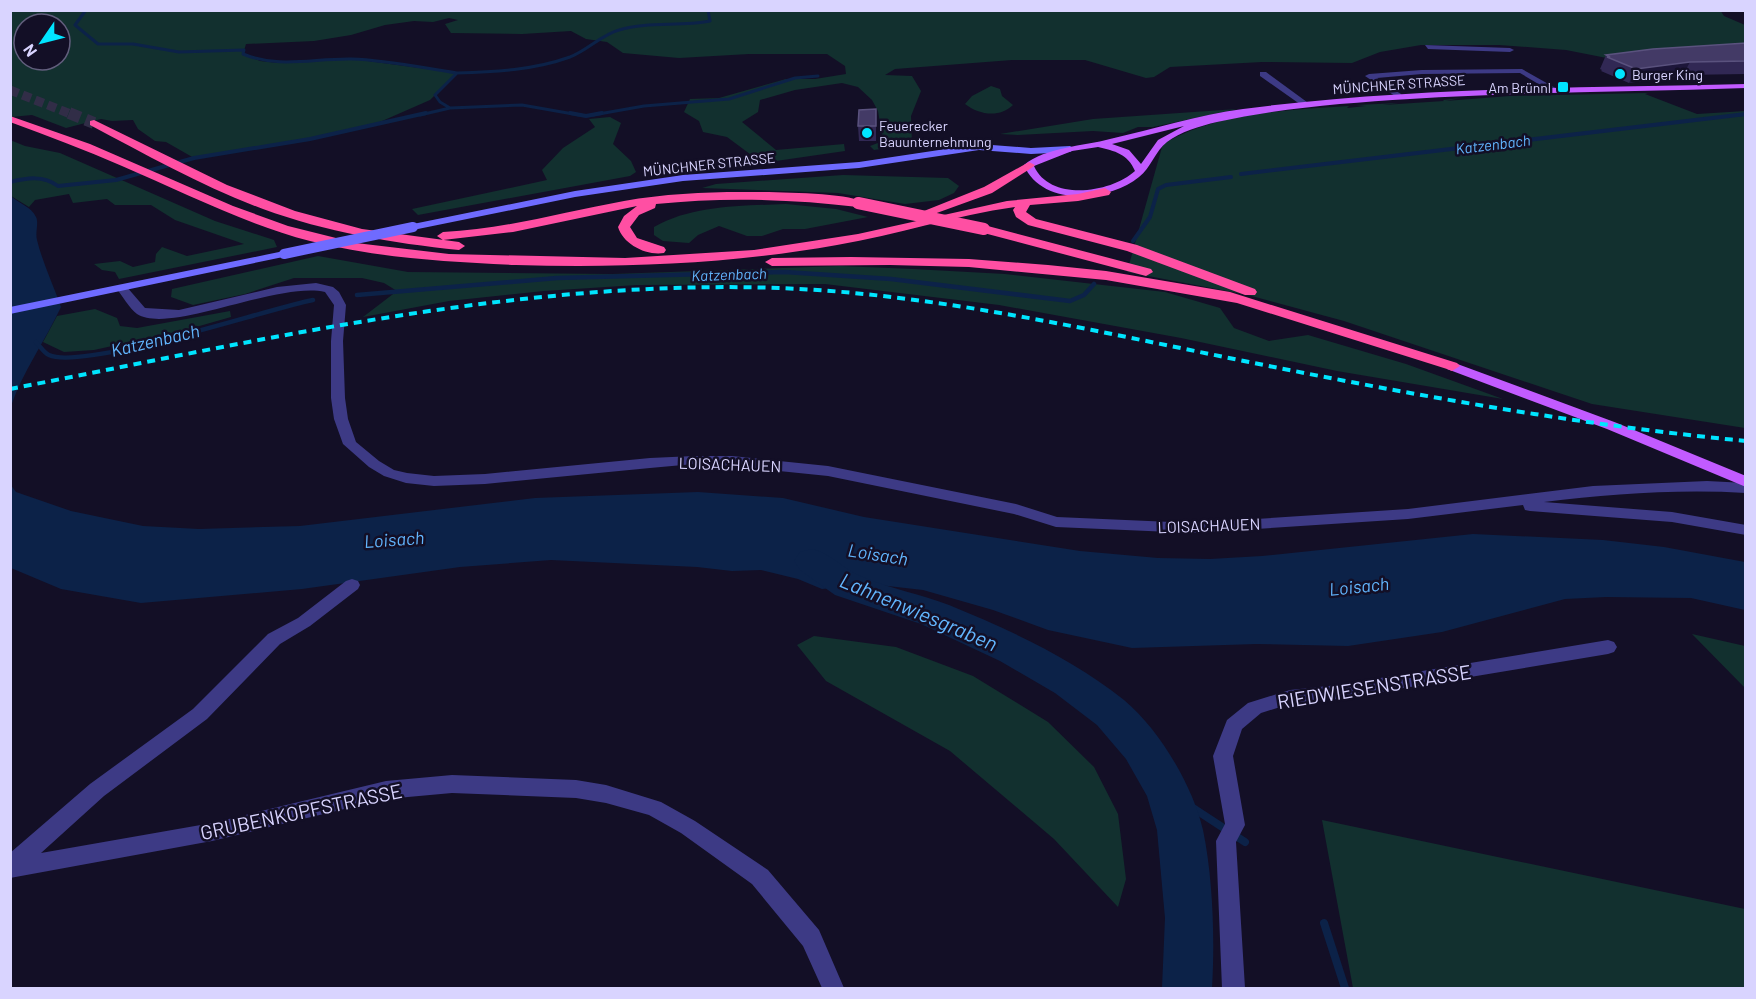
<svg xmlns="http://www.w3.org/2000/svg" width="1756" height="999" viewBox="0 0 1756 999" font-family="Barlow,sans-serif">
	<rect width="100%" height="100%" fill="#130f26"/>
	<path fill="#12302f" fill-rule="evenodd" d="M1720,10l4,6 21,9 1,28 -124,8 -56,-11 -67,-5h-78l-41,7 -28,11 -90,-1 -92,5 -16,10 -8,1 -61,-18h-73l-117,9 -10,6 27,1 9,15 -10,25 1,28 -38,6 -4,-4 13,-5 -5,-30 -6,-11 -14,-13 -16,-4 -47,7 -35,10 -2,12 -16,10 34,28 68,-6 1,7 -83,12 -35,-26 -24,-5 -4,-11 -15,-9 6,-13 29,-1 67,-19h29l31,-5 -1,-8 -18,-12h-78l-70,4 -56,-5 -16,-11 -21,-3 -15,-8 -49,3 -71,-1 -6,-9 13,-4 -9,-2 -16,4 -19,-1 -29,4 -34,10 -37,6 -68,3 -3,10 17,7 18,2 75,-4 104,14 -27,27 -57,25 -63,14 -116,19 -28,-16 -11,-1 -17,-12 -5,-9 -21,1 -11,-2 -35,9 -34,-13 -21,2 -1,-106zM24,24h36v36h-36z
		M991,86l9,3 2,7 11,9c-13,13 -34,10 -48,-1l7,-8z
		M1648,93l-3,1 52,20 48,-3v317l-153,-24 -248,-83 -96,-26 -121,-23 35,-125 3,-4c54,-31 123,-33 184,-37l-2,2 19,-2 -10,-1 43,-2 -16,2 61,-4 -1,-1 18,-2 -16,3 65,-5z
		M1237,109l-84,18h-15l-15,6 -30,-2 -75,4 -18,-1 93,-15z
		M610,117l11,6 -8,21 18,17 5,11 -6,4 -212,39 -6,-6 135,-29 -5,-10 21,-22 32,-21 -6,-8z
		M10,140l15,6 35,7 155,68 59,19 3,7 -158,32 -4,-7 -13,-2 -8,-6 26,-3 13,6 22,-5 1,-8 6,-7 25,9 57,-12 -69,-24 -24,-15h-36l-8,-6 -34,4 -4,-9 -34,6 -6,7 -18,-11z
		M843,175l105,3 11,8 -5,7 -15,7 -34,4 -67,-11 -136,-5 14,-4z
		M786,204l50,5 32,8 -63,12h-22l-21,7h-15l-28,-10 -21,9 -9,8 -26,-2 -9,-6v-8c39,-22 87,-21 132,-23z
		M318,256l90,16 204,2 228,-8 73,3 92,5 160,18 55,16 14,20 35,13 39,-6 98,29 97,35 -166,-28 -156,-33 -182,-33 -174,-21 -188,1 -93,6 -95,10 -86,16 34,-26 -13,-8 -22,-5h-68l-49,16 -52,11 -22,-8 1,-8z
		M95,309l22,9 3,8 17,2 93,-17 1,6 -42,12 -95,21 -30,2 -21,-10 14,-26z
		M1692,634l53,12v42z
		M814,636l82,11 77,29 75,46 46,45 24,47 8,65 -8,28 -64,-68 -104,-88 -124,-70 -29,-36z
		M1322,820l423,89v79h-392z"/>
	<path fill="#0c2248" d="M11,196c8,8 20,10 25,21 3,6 -1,15 1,23 6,24 16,44 24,67 -16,34 -38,64 -50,99z
		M10,484l6,8 55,19 72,15 56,3 101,-3 235,-28 163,-6 85,6 81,19 216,34 78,7 52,1 52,-3 211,-22 130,6 61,7 81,15v48l-54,-12 -85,-1 -41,2 -123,33 -94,14 -92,-2 -124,4 -84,-18 -55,-20 -70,-20 -53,-6 -48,5 -24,-10 -37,-9 -29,1 -35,-4 -146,-7 -91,7 -158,22 -161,14 -80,-14 -50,-21z"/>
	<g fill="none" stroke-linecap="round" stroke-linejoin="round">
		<path stroke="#0c2248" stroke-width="3" d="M86,10l-11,15 23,19h35l46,8 65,-2 -1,4c36,15 71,4 109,5 35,1 71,9 105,14l-22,22 5,7 10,6 -30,7
			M457,73c38,-1 77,-3 113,-16 18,-7 31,-22 49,-27 29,-9 61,-3 91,-9l-2,-11
			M450,108l72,-3 57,10
			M593,115l51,-9 85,-7 66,-21 23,-2
			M1740,115l6,-1"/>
		<path stroke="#0c2248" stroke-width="4" d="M570,113l16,3 16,-3
			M1241,174l505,-60
			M10,182c17,-4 33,-7 48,4l58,-6 78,-22 116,-19 116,-26
			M1133,241l17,-24 8,-28 8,-4 65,-8"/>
		<path stroke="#0c2248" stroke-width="4.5" d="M357,295l200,-17 228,-6 106,7 179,22 14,-6 10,-11
			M36,342c4,4 8,11 13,13 33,16 218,-46 264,-55"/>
		<path stroke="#0c2248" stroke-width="8" d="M1167,791l78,51
			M1324,923l21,65"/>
		<path fill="#0c2248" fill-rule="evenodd" d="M812,549c20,5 32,21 51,28 28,12 58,17 86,28 61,25 124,54 175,95 35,29 69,86 79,130 10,48 12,110 9,158h-50l3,-70 -8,-88 -10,-34 -21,-37 -29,-34 -42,-32 -55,-32 -79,-37 -86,-29 -35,-25 -6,-9 6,-9z"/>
		<path stroke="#312d47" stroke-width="9" stroke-dasharray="9 4.5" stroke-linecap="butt" d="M10,90l63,25"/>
		<path stroke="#312d47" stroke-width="12" stroke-dasharray="12 6" stroke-linecap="butt" d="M69,113l25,10"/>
		<path fill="#3d3a85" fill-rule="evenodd" d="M1425,45l85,3 4,2 -4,2 -82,-3z
			M1522,69l37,21 -7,2 -32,-19 -98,1 -45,4 24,16 1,2 -4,2 -33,-22 4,-2 53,-4z
			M1260,72h6l45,33 -7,2 -44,-31z
			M316,283l17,4 6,5 7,13 -3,36 2,57 3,21 8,23 23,19 15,9 13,3 27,3 51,-2 165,-16 44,-2h38l96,10 188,38 41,13 137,6 214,-14 185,-23 114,-5 39,2v10c-68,-4 -136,1 -202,9l128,10 74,13v10l-74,-13 -142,-11 -5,-1 -2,-5 -115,14 -214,14 -138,-6 -42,-13 -186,-38 -96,-10 -38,-2 -44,4 -165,16 -51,2 -28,-3 -22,-7 -15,-9 -26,-23 -9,-25 -3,-21v-57l3,-36 -9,-13c-47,-11 -155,43 -188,22 -8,-6 -15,-19 -21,-26l6,-3 4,1 19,22 34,2 98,-23z
			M352,579l6,2 2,4 -2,4 -48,37 -30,18 -73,75 -103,77 -63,57 171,-30 174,-42 66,-6 124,5 30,5 55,17 34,19 73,49 51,60 25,58h-22l-19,-42 -51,-62 -71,-51 -32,-18 -43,-12 -30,-5 -124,-5 -66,6 -174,42 -202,37v-25l80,-69 103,-75 75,-75 30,-16 48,-37z
			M1608,640l6,2 3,5 -3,5 -6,2 -270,45 -48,5 -29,9 -19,16 -9,27 12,69 -9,17 9,146h-23l-6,-147 9,-17 -12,-68 14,-36 21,-17 42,-13 48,-5z"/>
		<path fill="#6f6bff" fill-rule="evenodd" d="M979,144l52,4 39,-2 5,3 -5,3 -39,2 -52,-4 -120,18 -176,13 -108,16 -162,33 -5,-3 5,-3 162,-33 108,-16 176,-13z
			M284,251l4,1v4l-278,58v-7z"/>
		<path fill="#c25bff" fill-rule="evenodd" d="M1746,84v4c-112,4 -224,4 -336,11 -65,4 -130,9 -193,23 -17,4 -37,10 -50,20 -12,9 -16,26 -28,35 -30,25 -98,30 -115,-12 22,-18 60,-19 86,-26 44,-10 88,-24 133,-30 166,-22 335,-21 503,-25zM1184,126l-26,14 -17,24 -12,-14 -17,-6zM1098,147c17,4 30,7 37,24 -24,22 -85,31 -101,-5l38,-15z
			M1452,362l165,61 129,53v11l-139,-58 -160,-60 -1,-3z"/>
		<path fill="#ff4fa3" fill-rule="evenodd" d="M10,116l80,28 143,62 55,20 68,17 93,11 176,4 129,-8 104,-16 149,-33 71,-7 27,-6 6,4 -2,3 -31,6 -48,4 -4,7 10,7 101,26 118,44 2,3 -2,3h-10l-118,-44 -99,-26 -12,-8 -3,-7 2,-3c-60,8 -118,28 -178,38 -106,19 -213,23 -321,20 -69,-3 -138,-7 -206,-24 -65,-17 -127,-49 -188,-75 -37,-16 -74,-30 -112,-44z
			M94,120l133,65 68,26 67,18 97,13 6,4 -6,4c-67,-7 -133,-18 -196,-41 -60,-22 -116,-54 -173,-84v-4z
			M1029,162l6,3 -2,2 -41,26 -58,21 -4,1 -6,-4 60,-24z
			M742,192c21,0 110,0 122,11l-6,4c-68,-8 -134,-10 -202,-3l-1,4 -16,7 -9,12 7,11 27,9 2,3 -2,3c-18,3 -41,-9 -46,-26l6,-11 13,-10 -124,26 -70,8 -6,-4 6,-4c62,-3 120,-20 181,-31 39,-7 79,-9 118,-9z
			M984,225l167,44 2,3 -7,4 -166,-44 -2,-3 2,-3z
			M851,257l118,2 79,6 58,6 124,21 227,71 3,3 -8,5 -5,-2 -210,-66 -131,-23 -137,-13 -79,-2 -118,1 -7,-4 7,-4z"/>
		<path stroke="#00e5ff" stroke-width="4" stroke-dasharray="8 6" stroke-linecap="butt" d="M10,389c253,-49 509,-110 769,-101 159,6 315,43 470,74 164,33 330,63 497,79"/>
		<path stroke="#6f6bff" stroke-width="10" d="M284,254l129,-27"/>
		<path stroke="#ff4fa3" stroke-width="12" d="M858,203l126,26"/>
	</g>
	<path fill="#312854" d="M1746,43v31l-63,1 -54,8 -28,-12 1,-1 -2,-1 6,-14z
		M876,109v32h-17l-1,-15z"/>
	<path fill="#1d163a" d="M1690,62l-7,13 -54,8 7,-14z"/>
	<path fill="#433a66" stroke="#5a527e" stroke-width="1.5" d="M1746,43v18l-56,1 -54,7 -29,-12h3l-4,-2 47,-6z
		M876,109v17h-18l1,-16z"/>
	<g fill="#00e5ff" stroke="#130f26" stroke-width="2">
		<circle cx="1620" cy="74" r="6"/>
		<rect x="1557" y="81" width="12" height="12" rx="3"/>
		<circle cx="867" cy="133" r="6"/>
	</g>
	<g text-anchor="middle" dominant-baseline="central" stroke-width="5" stroke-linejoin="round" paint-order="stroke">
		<g font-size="14" fill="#d9d4ff" stroke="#130f26" text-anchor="start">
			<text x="1632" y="74">Burger King</text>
			<text x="1551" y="87" text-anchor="end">Am Brünnl</text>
			<text x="879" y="125">Feuerecker<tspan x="879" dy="16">Bauunternehmung</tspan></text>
		</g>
		<g font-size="14" fill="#d9d4ff" stroke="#130f26">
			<text transform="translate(1399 84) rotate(-4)">MÜNCHNER STRASSE</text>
			<text transform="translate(709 164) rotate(-6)">MÜNCHNER STRASSE</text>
		</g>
		<g font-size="15" font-style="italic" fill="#62b6ff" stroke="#130f26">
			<text transform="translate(1493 144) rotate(-7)">Katzenbach</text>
			<text transform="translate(729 274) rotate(-2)">Katzenbach</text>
		</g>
		<g font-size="16" fill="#d9d4ff" stroke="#130f26">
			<text transform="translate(730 464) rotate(2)">LOISACHAUEN</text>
			<text transform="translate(1209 525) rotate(-2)">LOISACHAUEN</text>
		</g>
		<g font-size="18" font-style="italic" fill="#62b6ff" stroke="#130f26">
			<text transform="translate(155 340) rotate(-13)">Katzenbach</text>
			<text transform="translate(394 539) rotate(-4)">Loisach</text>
			<text transform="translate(878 554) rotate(9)">Loisach</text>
			<text transform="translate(1359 586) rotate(-6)">Loisach</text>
		</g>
		<g font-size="20" fill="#d9d4ff" stroke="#130f26">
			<text transform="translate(1374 686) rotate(-9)">RIEDWIESENSTRASSE</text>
			<text transform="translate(301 811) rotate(-12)">GRUBENKOPFSTRASSE</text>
		</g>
		<g font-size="21" font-style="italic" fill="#62b6ff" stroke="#130f26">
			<text transform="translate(919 611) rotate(23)">Lahnenwiesgraben</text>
		</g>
	</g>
	<rect width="1756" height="999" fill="none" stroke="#d9d4ff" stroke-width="24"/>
	<g transform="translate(42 42) rotate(235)"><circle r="28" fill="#130f26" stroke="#625e7d" stroke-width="1.5"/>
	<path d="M0-4.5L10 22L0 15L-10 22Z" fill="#00e5ff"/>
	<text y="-9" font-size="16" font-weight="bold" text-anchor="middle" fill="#d9d4ff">N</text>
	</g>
</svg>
